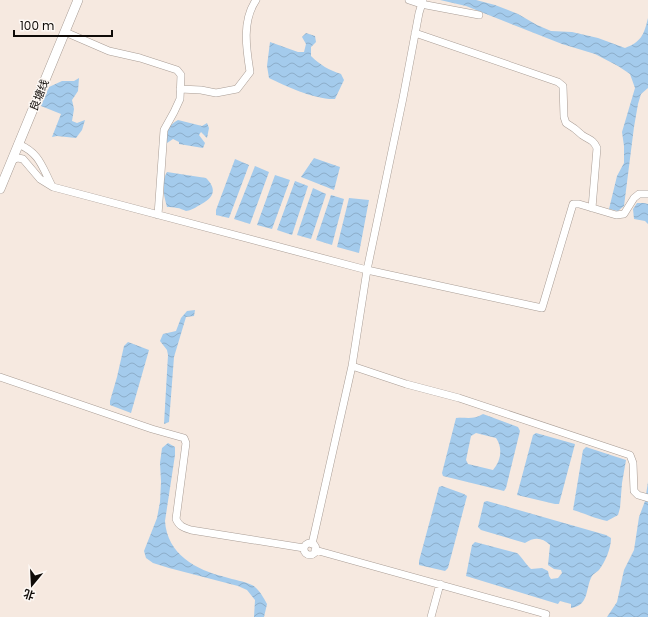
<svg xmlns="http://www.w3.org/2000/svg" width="648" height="617" viewBox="0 0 648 617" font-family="Poppins,'Noto Sans SC',sans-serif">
	<defs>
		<pattern id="water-waves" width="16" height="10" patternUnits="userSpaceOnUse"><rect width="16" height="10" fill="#a4cbec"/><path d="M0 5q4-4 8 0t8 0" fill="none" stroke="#8cadc9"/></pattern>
	</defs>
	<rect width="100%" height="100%" fill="#f6e9e0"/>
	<path fill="url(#water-waves)" fill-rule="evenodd" d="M440,0h36l19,5 23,9 19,11 14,6 21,1 26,6 27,10c16,-6 19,-13 23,-30v70l-7,6 -3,10 -4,23 -10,79 -6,5 -9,-2 8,-33 7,-13v-17l-2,-14 13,-44 -5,-14 -12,-8 -23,-12 -33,-10 -96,-38z
		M306,33l9,3 1,6 -5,5v9c9,9 18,14 30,18l3,6 -9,19c-19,1 -50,-13 -66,-21l-2,-12 3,-24 28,10h6l2,-8 -4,-7z
		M79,78l-1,13 -6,9 2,9 -2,12 5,2 8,-3 -3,10 -6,8 -19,-2 -5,1 9,-23 -20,-8 8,-19 13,-6h12z
		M178,120l24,6 5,-3 2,5 -2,10 -6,-6 -2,3 6,8 -2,5 -24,-4v-2l-6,-3 -6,4c-3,-11 2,-18 11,-23z
		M314,158l26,9 -6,23 -33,-13z
		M235,159l14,6 -20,53 -13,-3v-5z
		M255,166l14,6 -19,52 -16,-5z
		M167,172l39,6c13,13 6,21 -8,28 -3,2 -9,5 -12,5 -3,-1 -6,-3 -9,-3 -3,-1 -7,-1 -10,-1 -3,-12 -7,-24 0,-35z
		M275,175l15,5 -18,49 -15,-4z
		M295,181l13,5 -16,49 -15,-5z
		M313,188l13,6 -15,45 -14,-4z
		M331,195l13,4 -12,46 -16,-5z
		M349,198l20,2 -10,53 -22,-6z
		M637,203h7l4,1v20l-3,-3 -11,-2 -1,-10z
		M195,310l-1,6 -8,1 -12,40 -5,65 -5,2 4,-69 -1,-5 -7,-9 3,-7 13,-3 5,-13 6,-7z
		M128,342l21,8 -18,63 -21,-8v-4l7,-24 7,-31z
		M483,414l35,13 2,4 -14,57 -2,3 -61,-15 -1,-3 14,-55c10,-1 18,2 27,-4zM476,433l20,5c7,10 5,23 -3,32l-25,-6 -2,-4 5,-24z
		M536,433l39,11 -16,60h-4l-38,-9 16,-60z
		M168,443l7,4v8l-10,66c2,33 31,49 60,56 9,3 19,4 27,8 7,4 11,12 15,19l-3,13h-10l1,-17 -8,-10 -9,-4 -69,-18 -16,-5 -7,-5 -2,-7 13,-33 3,-16 1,-20 -1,-19 2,-15z
		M586,447l40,13 -4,23 -2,25 -2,7 -11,6c-11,-2 -23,-8 -34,-11l10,-60z
		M648,482v135h-41l10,-15 7,-32 10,-20 5,-33 6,-16z
		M442,486l22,8 3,2 -19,72 -3,3 -26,-6v-4l20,-74z
		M487,501l119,34 5,3c0,11 -6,24 -12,32 -2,2 -6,4 -7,6 -7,12 -2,29 -21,32v-4l-11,-3 -2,3 -92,-28 6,-31 3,-3 42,11c6,5 8,11 14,16l11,-1 6,3 1,5 2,3 7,-1 4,-5 -1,-3 -7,-1 -6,-4 2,-20c-8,-8 -16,-8 -25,-2l-44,-13 -3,-3 6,-25z"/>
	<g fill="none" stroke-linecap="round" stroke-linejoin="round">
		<defs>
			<path id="street" d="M409,0l12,4 58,11
				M65,32l44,19 31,7 37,12 4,5 -1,24 -6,13 -10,18 -6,85
				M415,33l143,49 5,4 1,31 2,6c7,4 10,6 16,12 7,5 11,4 15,13l-5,60
				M180,89l21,1 15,3 21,-4 13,-17c-4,-25 -8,-51 6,-72
				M18,144c22,9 24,23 34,42
				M12,160l6,-2 5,1 17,20 13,8 314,83 175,38 31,-104h6l37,11 8,-1 10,-16 5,-4h9
				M352,366l54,18 53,14 171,57 3,8 1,28 4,4 10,3
				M0,377l152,52 32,9 2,5 -10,76c3,7 8,9 15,11l113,18
				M304 549a6 6 0 1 1 12 0a6 6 0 1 1-12 0Z
				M312,544l40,-178 15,-96 36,-172 16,-85 4,-13
				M315,550l231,64 -1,3
				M431,617l9,-33"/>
			<path id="secondary" d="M0,189l78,-189"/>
		</defs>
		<use href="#street" stroke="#a99d95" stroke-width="8"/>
		<use href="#secondary" stroke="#a99d95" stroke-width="10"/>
		<use href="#street" stroke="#fff" stroke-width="7"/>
		<use href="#secondary" stroke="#fff" stroke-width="9"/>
	</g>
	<g text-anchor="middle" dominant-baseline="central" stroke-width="3" stroke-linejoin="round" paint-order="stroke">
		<g font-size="11" fill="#0f0b08" stroke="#fdf8f4">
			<text transform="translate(39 95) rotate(-68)">良塘线</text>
		</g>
	</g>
	<g transform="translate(32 585) rotate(198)" stroke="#fdf8f4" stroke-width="3" paint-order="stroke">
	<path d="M0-3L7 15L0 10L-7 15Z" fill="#0f0b08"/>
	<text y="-6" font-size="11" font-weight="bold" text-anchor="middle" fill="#0f0b08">北</text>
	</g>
	<path d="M14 30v6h98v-6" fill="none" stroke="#0f0b08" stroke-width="2"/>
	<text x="20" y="30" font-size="12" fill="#0f0b08" stroke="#fdf8f4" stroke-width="3" paint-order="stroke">100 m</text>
</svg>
